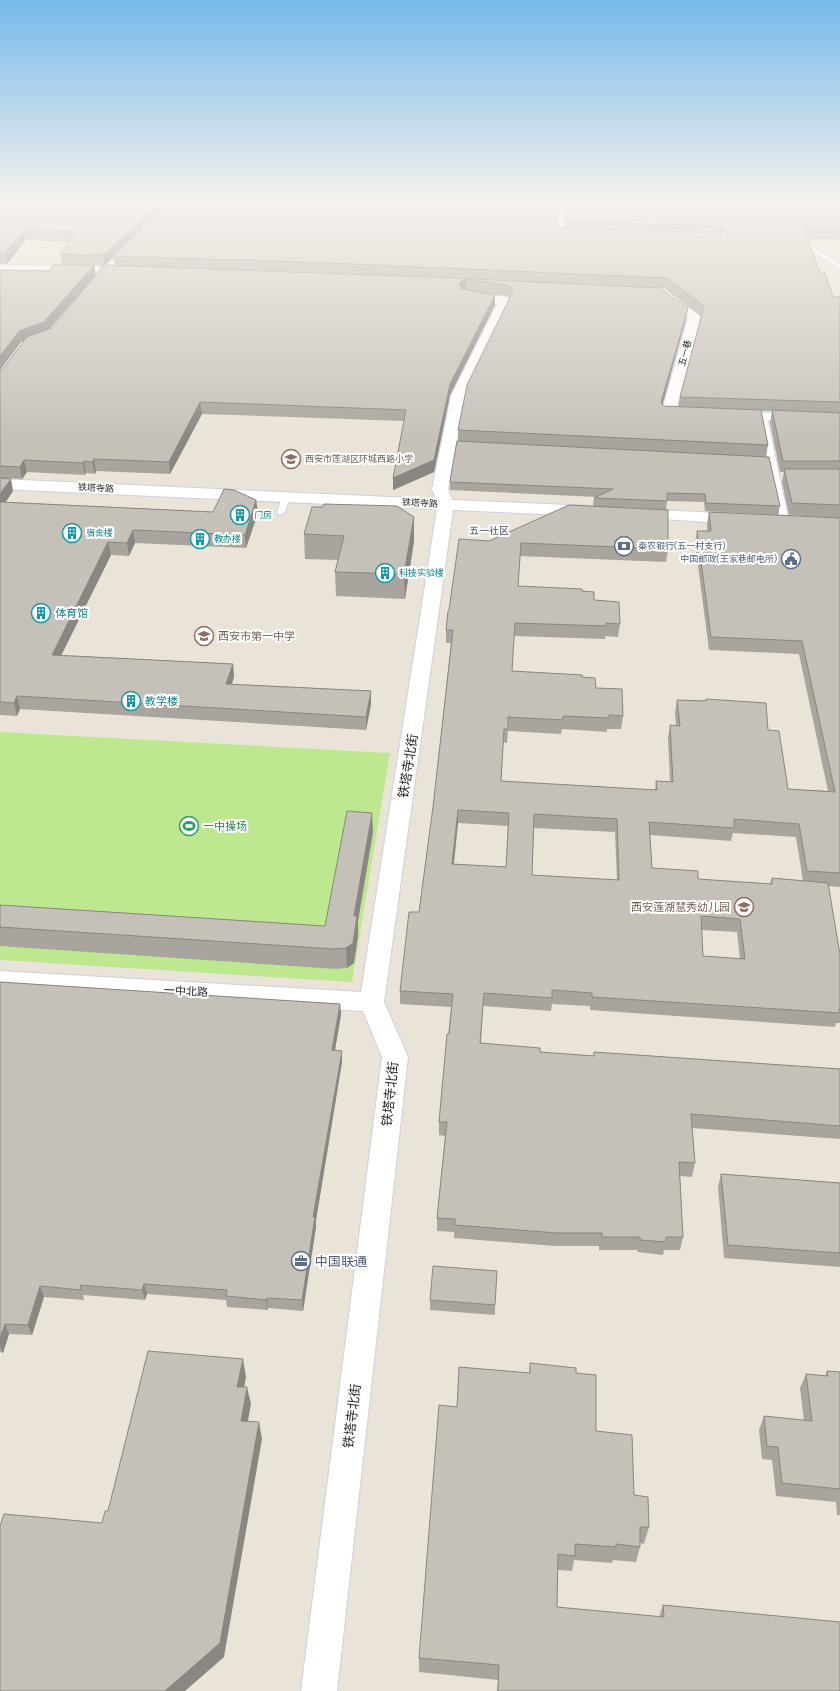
<svg xmlns="http://www.w3.org/2000/svg" width="840" height="1691" viewBox="0 0 840 1691" font-family="'DM Sans','Noto Sans SC',sans-serif">
	<rect width="100%" height="100%" fill="#eae3d8"/>
	<path fill="#bde890" d="M0,732l390,21 -38,229 -352,-22z"/>
	<g fill="none" stroke-linecap="round" stroke-linejoin="round">
		<defs>
			<path id="service" d="M560,205h6l-3,28 7,1v2l-10,1 -3,-2z
				M802,234l3,2 4,8 31,20v5l-36,-23 -5,-10z
				M124,249l5,1 -28,28h-4v-2z
				M760,415h6l1,2 22,105 -4,3 -4,-3 -22,-105z
				M286,494l4,3 -5,15 -4,3 -3,-1 -1,-2 5,-15z"/>
			<path id="minor" d="M0,265l130,2 4,1 2,3 -2,3 -4,1 -130,-2z
				M466,291l39,6 4,1 2,3 -46,95 -17,93 6,15 -2,3 -6,2 -6,-2 -8,-18 19,-93 46,-92 -35,-6 -2,-3 2,-3z
				M663,291l4,1 34,25 -25,93 20,2 2,3 -2,3c-10,3 -23,2 -33,-1l-2,-3 27,-96 -29,-20 -2,-3 2,-3z
				M733,412l107,3v8l-112,-4 -2,-3 2,-3z"/>
			<path id="tertiary" d="M0,479l588,27 6,2 2,3 -2,3 -6,2 -135,-6 -69,492 24,55 -71,634h-36l81,-634 -19,-46 -363,-22v-18l361,21 76,-483 -437,-20z
				M638,509l100,5 6,2 2,3 -2,3 -6,2 -106,-7 -2,-3 2,-3z"/>
		</defs>
		<use href="#service" stroke="#ced0e0" stroke-width="2"/>
		<use href="#minor" stroke="#ced0e0" stroke-width="2"/>
		<use href="#tertiary" stroke="#ced0e0" stroke-width="2"/>
		<use href="#service" fill="#fff" fill-rule="evenodd"/>
		<use href="#minor" fill="#fff" fill-rule="evenodd"/>
		<use href="#tertiary" fill="#fff" fill-rule="evenodd"/>
	</g>
	<path fill="#a9a59e" fill-rule="evenodd" d="M0,205h559l-3,20 4,3h5l2,-23h221l32,68 13,24h7v221l-51,-3 -7,-33 2,-10h-4l-10,-50 2,-11h-11l7,34 -2,11 14,50 -2,9 -73,-4 -1,-9 -37,-1 -1,8 2,40 -2,13 -146,-6 -2,30 64,5 12,9 26,24 -2,13 -13,-1v3l-91,-3 -2,35 70,6 14,11 27,28 -2,13h-14v3l-45,-3 -1,5 -53,-3 -1,12 -4,-1 -2,39 154,9 1,-9 14,1 -2,-44 2,-13h6l-1,-12 2,-13 28,1 1,-2 62,31 20,59 40,2 -29,-137 -90,-4 -14,-107 2,-12h10v-7l2,-12 131,6v369l-12,-1 12,69v68h-4l-1,4 -245,-17v-4l-38,-2 -1,7 -68,-5 -2,37 59,9 54,4v-4l246,17v70l-148,-11 3,35 -3,14 -12,-1 3,61 -3,13h-16l-1,5 -25,-3 -1,-2h-38v-4h-44l-101,-8v-6l-17,-1v-13l8,-82 -6,-1v-13l12,-115 -51,-3v-13l19,-79 14,-105 18,-164h-5v-13l3,-20 40,-69 104,-35 1,-8 3,-1 -147,-7v-9l8,-40v-11l52,-133 -5,-1 -39,-6 29,5v10l-45,90 -16,77 -41,18 11,-69 -202,-7 -32,60 -74,-3 -1,3 -9,-1 -1,2 -58,-3 -5,7 -22,-1v-208l49,1 13,-6 -2,-11 9,-12 -43,-2 -19,24h-7zM113,257l2,9 -10,-1zM94,265l9,1 -8,9zM163,267l168,6 68,3zM91,280l-39,48 -3,1 27,-31zM659,288l6,1 36,27 -21,81 -2,10 -15,-1 -1,-2 24,-85zM24,341l-22,29h-2l21,-28zM458,823l50,3 -2,41 -52,-3zM534,828l81,4 2,48 -85,-5zM733,833l63,4 7,44 -31,-3 -2,6 -72,-5 -46,-11 -2,-33 81,6zM701,930l36,2 3,27 -37,-3z
		M790,205h50v35l-32,-1z
		M0,478l13,13 -7,11 207,10 43,-12 2,13 -12,35 -111,-5 -6,13 -18,-1 -50,100 172,9 1,13 -2,7 139,7v13l-5,26 -346,-21 -3,7 -17,-1z
		M414,517v24l-9,58 -69,-3 -1,-24 3,-12 -33,-1 -1,-25z
		M373,832l-15,89v15l-4,27 -7,5 -11,1 -336,-23v-41l325,21z
		M0,982l340,22 1,11 -6,35 7,1v11l-26,158v7l-13,84 -35,-3v2l-41,-3 -1,-7 -79,-6 -2,6 -62,-5 1,5 -40,-3 -12,38 -23,-1 -6,19 -3,-1z
		M721,1174l119,9v84l-116,-9 -6,-71z
		M430,1300l65,5v10l-65,-5z
		M530,1363l46,10 20,58 38,64 15,32 -5,17 -4,-1v4l-4,15 -23,-2 -1,3 -38,-3 -2,11 -14,-1 -1,37 102,10 4,-12 177,86h-343l1,-11 -79,-8v-14l38,-251 72,-34z
		M827,1371l13,1v143h-3l-1,-13 -60,-6 -4,-36 -10,-1 -3,-29 5,-14 40,5 -4,-33 6,-14 19,2z"/>
	<path fill="#8a8681" d="M158,205h11l-56,51v1l-9,9 -1,-11z
		M24,230l2,10 -19,24 -2,-11z
		M94,265l2,10 -50,58 -25,9 -21,28v-14l19,-25z
		M466,279v11l-7,6v-11l3,-5z
		M495,295v10l-45,90 -16,77 -41,18v-12l57,-94z
		M688,308l-2,11 -26,95 1,-12z
		M200,402l2,12 -32,60 -1,-12z
		M94,459l2,12 -1,3 -3,-12z
		M24,460l3,12 -5,7 -2,-12z
		M84,461l2,12 -1,2 -2,-12z
		M11,479l2,12 -13,19v-16z
		M256,500l2,13 -12,35 -1,-13z
		M414,517v24l-9,58 -1,-25z
		M133,530l2,13 -6,13 -2,-13z
		M108,542l3,13 -56,113 -3,-13z
		M233,664l1,13 -7,20 -1,-13z
		M371,691v13l-5,26v-13z
		M17,696l3,13 -3,7 -3,-13z
		M458,810v13l-6,55v-14z
		M372,813l1,19 -15,89v15l-4,27 -7,5 -1,-20 8,-32z
		M340,1004l1,11 -8,46 -1,-11z
		M342,1051v11l-26,158v7l-13,84 -1,-11 11,-83z
		M144,1284l3,10 -2,6 -3,-10z
		M40,1286l4,11 -12,38 -4,-10z
		M267,1298l1,10v2l-2,-10z
		M5,1324l4,10 -6,19 -3,-7v-8z
		M243,1359l3,18 -5,27 -4,-17z
		M247,1387l4,17 -6,33 -4,-16z
		M259,1422l3,17 -38,218 -39,34h-20z"/>
	<path fill="#c5c0b8" stroke="#8a8681" fill-rule="evenodd" d="M0,205h158l-55,50 -43,-1 15,-22 -51,-2 -19,23 -5,1z
		M168,205h390l-2,20 4,3 160,5 5,-3 -5,-4 -155,-4 2,-17h221l17,32 3,2 12,34h5l8,24h7v105l-160,-5 24,-91 -37,-28 -337,-15 -217,-7z
		M797,205h43v25l-30,-1z
		M54,265h40l-50,57 -25,9 -19,25v-86l49,1z
		M104,265l349,13 206,10 29,20 -27,94 2,4 98,4 7,35 -310,-15 9,-45 46,-94 -2,-4 -5,-2 -40,-6 -4,1 -3,5 3,4 33,6 -45,89 -16,76 -41,18 13,-68 -206,-8 -31,60 -75,-3 -2,3 -8,-1 -1,2 -59,-3 -4,7 -20,-1v-96h2l25,-33 25,-9z
		M772,410l68,3v48h-57z
		M457,441l312,16 11,49 -74,-3 -1,-9 -38,-1v8l-73,-3 19,-9 -163,-7v-1z
		M784,469h56v36l-48,-2z
		M0,478l11,1 -11,15z
		M224,489l10,1 22,10 -11,35 -112,-5 -6,13 -19,-1 -56,113 181,9 -7,20 145,7 -5,26 -349,-21 -3,7 -14,-1v-200l213,10z
		M324,504l73,2 17,11 -10,57 -69,-2 9,-36 -40,-2 8,-27h10z
		M569,505l99,5v39l-147,-6 -3,43 64,3v2l12,1v8l25,2 1,22 -14,-1v3l-91,-3 -3,48 70,4v2l13,1 1,10 26,1 1,27 -14,-1v3l-46,-2 -1,4 -54,-3v12h-4l-3,52 156,9 -1,-9 17,1 -3,-57 10,1 -3,-26 29,1v-2l60,4 2,27 11,1 9,58 47,3 -33,-151 -91,-4 -14,-106h14l-2,-19 131,6v355l-33,-2 -8,-47 -65,-5v9l-85,-6 3,46 46,3v8l74,5v-6l56,5 12,72v54h-1v4l-247,-16v-4l-40,-3v8l-68,-5 -4,50 60,5v4l54,4v-4l246,17v57l-149,-12 4,49 -16,-1 4,75h-17v5l-26,-2v-3h-38v-4h-45l-102,-8v-6l-18,-1 10,-96h-8l8,-88h2l4,-40 -53,-3 9,-79h10l14,-105 20,-177h-7l2,-19 1,-1 10,-71 30,2zM458,810l51,3 -3,54 -54,-3zM534,814l83,5 2,61 -87,-5zM701,916l39,3 5,40 -42,-3z
		M347,811l25,2 -18,103h3l-4,27 -7,5 -12,1 -334,-22v-22l325,21z
		M0,982l340,22 -8,46 10,1 -29,166h2l-13,83 -35,-2 -1,2 -40,-4 1,-6 -83,-6 -2,6 -62,-5 1,5 -41,-4 -12,39 -23,-1 -5,14z
		M721,1174l119,9v70l-112,-8z
		M433,1266l64,5 -2,34 -65,-5z
		M148,1351l95,8 -6,28h10l-6,34 18,1 -39,221 -55,48h-165v-165l4,-12 98,9 3,-12h3z
		M530,1363l46,5v5l20,2v56l36,4 2,60 14,2 1,30h-9v20l-24,-3v3l-41,-3v12l-17,-2 -1,53 107,10 -1,-12 177,17v69h-342l1,-26 -80,-7 20,-253 18,2 2,-40 71,6z
		M827,1371l13,1v117l-58,-6 -4,-36 -11,-1 -3,-30 48,5 -6,-47 22,2z"/>
	<linearGradient id="sky" x2="0" y2="1"><stop stop-color="#76b9ea"/><stop offset="0.46" stop-color="#f6f2ed"/><stop offset="1" stop-color="#f6f2ed" stop-opacity="0"/></linearGradient>
	<rect width="840" height="441" fill="url(#sky)"/>
	<defs>
		<symbol id="school-ring" viewBox="-11 -11 22 22"><circle r="9.5" fill="#fff" stroke="#8d6e63" stroke-width="1.5"/><path d="M0-5L7-2L0 1L-7-2ZM-4 1L0 2.5L4 1V4Q0 6-4 4Z" fill="#8d6e63"/></symbol>
		<symbol id="building-ring" viewBox="-11 -11 22 22"><circle r="9.5" fill="#fff" stroke="#0f9aa8" stroke-width="1.5"/><path d="M-4-6H4V6H1V3H-1V6H-4ZM-2.5-4.3h1.7v1.8h-1.7ZM.8-4.3h1.7v1.8H.8ZM-2.5-1h1.7V.8h-1.7ZM.8-1h1.7V.8H.8Z" fill="#0f9aa8"/></symbol>
		<symbol id="bank-ring" viewBox="-11 -11 22 22"><circle r="9.5" fill="#fff" stroke="#5c6f8a" stroke-width="1.5"/><path d="M-6-4H6V4H-6ZM0-2.3a2.3 2.3 0 1 0 0 4.6a2.3 2.3 0 1 0 0-4.6Z" fill="#5c6f8a"/></symbol>
		<symbol id="civic-ring" viewBox="-11 -11 22 22"><circle r="9.5" fill="#fff" stroke="#5c6f8a" stroke-width="1.5"/><path d="M-.6-6.5H3V-4.5H.6V-3L4-1V1h2V6H-6V1h2V-1L-.6-3ZM-1.2 2.5V6h2.4V2.5Z" fill="#5c6f8a"/></symbol>
		<symbol id="stadium-ring" viewBox="-11 -11 22 22"><circle r="9.5" fill="#fff" stroke="#2e9e5b" stroke-width="1.5"/><path d="M0-5a6.5 5 0 1 0 0 10a6.5 5 0 1 0 0-10ZM-3.5-1.8h7v3.6h-7Z" fill="#2e9e5b"/></symbol>
		<symbol id="office-ring" viewBox="-11 -11 22 22"><circle r="9.5" fill="#fff" stroke="#5c6f8a" stroke-width="1.5"/><path d="M-6-3h4V-5.5h4V-3h4V5H-6ZM-1-4.5V-3h2v-1.5ZM-6 0V1H6V0Z" fill="#5c6f8a"/></symbol>
	</defs>
	<g fill-rule="evenodd">
		<use href="#school-ring" x="280" y="448" width="22" height="22"/>
		<use href="#building-ring" x="229" y="504" width="22" height="22"/>
		<use href="#building-ring" x="61" y="522" width="22" height="22"/>
		<use href="#building-ring" x="189" y="528" width="22" height="22"/>
		<use href="#bank-ring" x="613" y="535" width="22" height="22"/>
		<use href="#civic-ring" x="780" y="548" width="22" height="22"/>
		<use href="#building-ring" x="374" y="562" width="22" height="22"/>
		<use href="#building-ring" x="30" y="602" width="22" height="22"/>
		<use href="#school-ring" x="193" y="625" width="22" height="22"/>
		<use href="#building-ring" x="120" y="690" width="22" height="22"/>
		<use href="#stadium-ring" x="178" y="815" width="22" height="22"/>
		<use href="#school-ring" x="733" y="896" width="22" height="22"/>
		<use href="#office-ring" x="290" y="1250" width="22" height="22"/>
	</g>
	<g text-anchor="middle" dominant-baseline="central" stroke-width="4" stroke-linejoin="round" paint-order="stroke">
		<g font-size="9" fill="#272727" stroke="#fff">
			<text transform="translate(685 353) rotate(-75)">五一巷</text>
			<text transform="translate(96 488) rotate(3)">铁塔寺路</text>
			<text transform="translate(420 503) rotate(3)">铁塔寺路</text>
		</g>
		<g font-size="9" fill="#785e54" stroke="#fff" text-anchor="start">
			<text x="305" y="459">西安市莲湖区环城西路小学</text>
		</g>
		<g font-size="9" fill="#0d838f" stroke="#fff" text-anchor="start">
			<text x="254" y="515">门房</text>
			<text x="86" y="533">宿舍楼</text>
			<text x="214" y="539">教办楼</text>
			<text x="399" y="573">科技实验楼</text>
		</g>
		<g font-size="9" fill="#4e5e75" stroke="#fff" text-anchor="start">
			<text x="638" y="546">秦农银行(五一村支行)</text>
			<text x="777" y="559" text-anchor="end">中国邮政(王家巷邮电所)</text>
		</g>
		<g font-size="10" fill="#494e76" stroke="#fff">
			<text x="489" y="530">五一社区</text>
		</g>
		<g font-size="11" fill="#0d838f" stroke="#fff" text-anchor="start">
			<text x="55" y="613">体育馆</text>
			<text x="145" y="701">教学楼</text>
		</g>
		<g font-size="11" fill="#785e54" stroke="#fff" text-anchor="start">
			<text x="218" y="636">西安市第一中学</text>
			<text x="730" y="907" text-anchor="end">西安莲湖慧秀幼儿园</text>
		</g>
		<g font-size="11" fill="#27864d" stroke="#fff" text-anchor="start">
			<text x="203" y="826">一中操场</text>
		</g>
		<g font-size="11" fill="#272727" stroke="#fff">
			<text transform="translate(186 991) rotate(3)">一中北路</text>
		</g>
		<g font-size="13" fill="#272727" stroke="#fff">
			<text transform="translate(408 766) rotate(-81)">铁塔寺北街</text>
			<text transform="translate(390 1094) rotate(-84)">铁塔寺北街</text>
			<text transform="translate(352 1416) rotate(-83)">铁塔寺北街</text>
		</g>
		<g font-size="13" fill="#4e5e75" stroke="#fff" text-anchor="start">
			<text x="315" y="1261">中国联通</text>
		</g>
	</g>
</svg>
